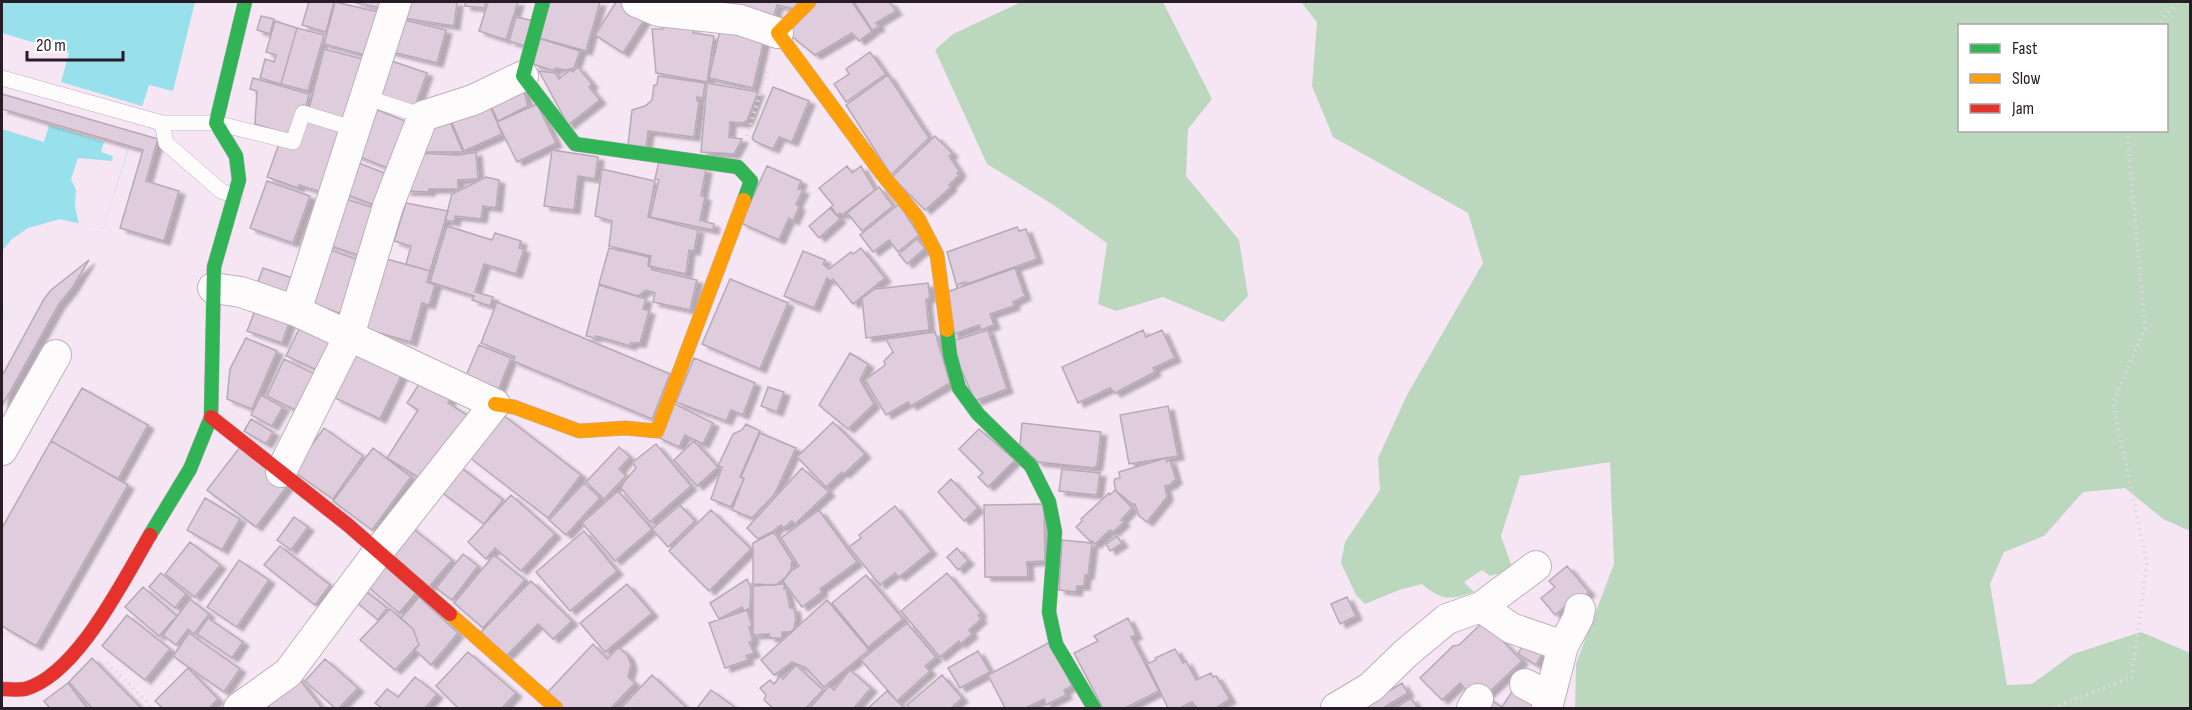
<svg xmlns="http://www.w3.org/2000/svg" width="2192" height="710" viewBox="0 0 2192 710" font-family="'Sofia Sans Condensed',sans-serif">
	<defs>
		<filter id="shadow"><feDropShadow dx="6" dy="4" stdDeviation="1.5" flood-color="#0004"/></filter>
	</defs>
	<rect width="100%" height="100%" fill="#f6e6f4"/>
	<path fill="#bbd7be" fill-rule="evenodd" d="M1021,2h142l49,97 -24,30 -2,47 53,64 9,56 -25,26 -60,-25 -47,14 -18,-7 9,-61 -55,-39 -65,-40 -52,-114 18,-16z
		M1301,2h889v529l-27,-12 -38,-31 -42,4 -39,44 -40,16 -14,32 17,101 25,-1 41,-30 68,-22 47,20 2,4v52h-615l1,-44 38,-100 -4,-102 -90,14 -19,60 12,34 -23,6 -8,-6 -18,12 10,10c-24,8 -32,9 -52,-8l-23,6 -34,14 -9,-9 -15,-32 4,-21 35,-52 -2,-32 29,-63 76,-132 -15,-50 -135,-76 -21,-51 5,-64zM1960,26h206v104h-206z"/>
	<path fill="#98e1ec" d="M2,2h193l-22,89 -24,-6 -46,144 -44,-10 -57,103z"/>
	<path fill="#f6e6f4" d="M2,33l67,20 -8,29 84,25 -14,42h-3l-25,80 -24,-5 -4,-17 1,-17 -5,-11 7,-21 34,3 1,-5 -12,-4 3,-10 -55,-17 -5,17 -42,-13z
		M60,219l-58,103v-71l10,-12 16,-11z"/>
	<path fill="#dfccdd" stroke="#b6aab5" stroke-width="1.5" filter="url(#shadow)" d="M309,2h25l-8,30 -24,-7z
		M335,2l48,11 -11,44 -48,-13z
		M352,2h36l-2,7z
		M402,2h55l-3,24 -57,-9z
		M465,2h20v6l-20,-2z
		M488,2h30l-12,38 -27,-9z
		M550,2h50l-14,49 -47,-13z
		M616,2h6l24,15 -23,36 -28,-18z
		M730,2h70l-2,8 -21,-5 -5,19 -45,-13z
		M813,2h39l20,29 -13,10 -7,-8 -37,22 -30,-24z
		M854,2h36l6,9 -20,12 3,4 -7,3z
		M261,16l13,3 -4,15 -13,-4z
		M516,17l19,4 -7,26 -19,-6z
		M396,18l50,12 -9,33 -49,-12z
		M275,21l22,7 -16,56 -21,-6 5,-19 9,3 2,-7 -10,-3z
		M665,25l29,4 -1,4 21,3 -7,46 -51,-9 -4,-44h11z
		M721,26l44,9 -12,53 -44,-10z
		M297,28l27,7 -16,56 -27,-7z
		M538,38l42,13 -6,17 -8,2 -11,-2 -1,3 -21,-7z
		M324,49l46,12 -20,63 -42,-11z
		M870,52l16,22 -40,28 -12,-18 15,-10 -3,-5z
		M386,59l41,14 -13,36 -41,-13z
		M578,67l14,17 -3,3 11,13 -32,25 -29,-54 16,2 4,6 11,-9 3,2z
		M888,75l41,63 -38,37 -45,-70z
		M658,76l47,7 -2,15 -6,-1v4h2l-5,36 -46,-6 -2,17 -18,-3 4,-35 13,-4 7,-6 2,-15h3z
		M253,78l56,16 -3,12 -3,-1 -9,31 -39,-12 2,-33 -7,-2z
		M521,81l7,25 -30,15 -11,-23z
		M707,83l51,9 -11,29 -4,2 -13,-1 -1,15 13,2 -8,15 -33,-2z
		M773,87l36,14 -17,41 -13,-5 -6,12 -19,-8 -2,-3z
		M2,94l156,45 -12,42 33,10 -15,50 -44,-13 23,-78 -141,-41z
		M487,99l15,35 -38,17 -15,-35z
		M537,104l19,39 -39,19 -20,-40z
		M373,108l42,17 -20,46 -42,-17z
		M447,115l16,37h-47l7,-26z
		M305,116l41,14 -22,63 -25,-8 -1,3 -31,-11 13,-36 15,5z
		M935,136l17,17 -3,3 11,16 -3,1 2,2 -10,10 2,2 -26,23 -33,-33z
		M552,150l46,7 -3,22 -17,-3 -4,34 -30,-4z
		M476,152l2,27 -20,1v9h-29v3l-24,-1 9,-38 45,2z
		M351,160l41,16 -13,31 -41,-16z
		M659,161l47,8 -5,27 4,1 -5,23 14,4 -1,6 -63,-13 9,-37 -4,-1z
		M767,166l34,15 -3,8 5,1 -7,14 3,3 -6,14 -4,-3 -10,22 -38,-17z
		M847,166l5,7 9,-7 14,24 -33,25 -2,-2 -3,2 -6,-8 2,-2 -14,-17z
		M602,169l53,12 -7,36 50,13 -4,21 -5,-1 -3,24 -37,-8 2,-10 -42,-10 3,-25 -17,-5z
		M486,177l13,3 -3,28 -13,-2 -2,13 -26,-3 -1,6 -9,-2 7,-26z
		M267,181l43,15 -17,47 -43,-15z
		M879,187l14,19 -31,25 -15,-18z
		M337,196l46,15 -16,47 -45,-15z
		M406,203l42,8 -18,60 -24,-7 5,-18 -17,-5z
		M899,204l20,31 -21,17 -9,-12 -16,12 -13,-17z
		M830,208l10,11 -21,19 -10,-12z
		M447,226l45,14 3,-7 26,8 -2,7 5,1 -8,25 -32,-10 -9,28 18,5 -3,9 -18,-6 2,-4 -44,-14z
		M1017,227l2,4 7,-2 11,30 -70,25 -1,-2 -7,2 -2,3 -10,-35z
		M917,239l8,9 -18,16 -8,-10z
		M322,247l40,14 -20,53 -39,-14z
		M609,248l40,9 -1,9 4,2v2l45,10 -7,30 -37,-8 2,-9 -9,-3 -8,6 -39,-12z
		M861,248l24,30 -32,26 -20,-25 -3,2 -3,-3 -13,30 -30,-12 19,-45 22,9 -2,4 6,5 22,-17 2,2z
		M383,258l47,13 -3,11 8,3 -6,20 -7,-2 -11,39 -49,-14z
		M89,260l-17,28 -13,16 -57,102v-30l42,-77 7,-9z
		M263,268l32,11 -8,23 -32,-12z
		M1015,268l10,28 -12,6 1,4 -24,8 4,11 -13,5 -2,-5 -27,10 -8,-42z
		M730,279l58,24 -28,66 -58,-25z
		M928,283l2,15 -4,1 3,31 -63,8 -4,-40 13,-9z
		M599,285l47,14 -3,10 6,2 -9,32h-9l-1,3 -34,-10 -1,2 -9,-2z
		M497,302l173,72 -18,45 -139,-58 2,-4 -34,-14z
		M256,308l34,12 -8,23 -35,-12z
		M303,321l38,17 -17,35 -38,-17z
		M988,330l19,59 -32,12 -26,-59z
		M1143,330l3,7 16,-7 13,28 -22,10 2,4 -40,21 -5,-5 -32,15 -16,-36z
		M935,332l15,51 -39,23 -3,-4 -22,13 -21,-35 20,-15 -1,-4 9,-9 -7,-13z
		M246,338l31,13 -25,58 -25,-10 3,-30z
		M479,345l32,13 -15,38 -33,-13z
		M357,351l46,21 -23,47 -45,-21z
		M850,353l18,11 -8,16 14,24 -26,25 -29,-24z
		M694,358l61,25 -12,32 -12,-5 -5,11 -50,-19z
		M284,359l37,18 -18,37 -36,-18z
		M426,373l29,18 -7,12 24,15 -48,63 -37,-23 31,-48 -11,-7z
		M768,387l16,5 -7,20 -16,-6z
		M82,388l66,37 -30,54 -67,-38z
		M261,395l22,12 -11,19 -21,-11z
		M673,403l40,20 -10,21 -18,-9 -6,12 -22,-10z
		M1168,406l10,50 -49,8 -9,-49z
		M503,415l78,60 -33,43 -79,-61z
		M251,419l22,13 -7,12 -22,-13z
		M833,422l32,32 -21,20 -2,-2 -16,15 -29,-30z
		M1022,423l79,9 -4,33 -3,3 -56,-6 -18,-17z
		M746,424l14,7 -20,46 4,2 -13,28 -20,-8 11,-32 -4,-1 15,-32 9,-4z
		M324,428l39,28 -30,43 -40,-28z
		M979,429l36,31 -27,27 -10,-10 5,-4 -24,-24z
		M760,433l36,15 -22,47 -22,23 -20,-8 12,-32 -3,-1z
		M51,441l77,44 -92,161 -34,-20v-98z
		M694,441l24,26 -21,19 -23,-26z
		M656,444l35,42 -41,36 -29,-34 3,-6 12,-14 -3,-6z
		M240,447l48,38 -32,42 -49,-37z
		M619,447l11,10 -11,12 7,7 -22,23 -18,-17z
		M373,448l38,29 -39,53 -39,-29z
		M1166,458l1,4 3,-2 6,20 -4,2v2l-7,2 2,11 -20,25 -8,-6 -4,-12h-3l-16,-13 -2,-9 1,-3 5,-1 -1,-6z
		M459,466l44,34 -19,24 -44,-33z
		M802,468l27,24 -34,32 -3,-3 -9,7 -2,-3 -9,7 -14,7 -11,-11z
		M1062,469l38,4 -3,22 -38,-4z
		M951,479l27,29 -14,13 -26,-29z
		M584,483l16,15 -34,37 -17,-15z
		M1115,490l17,18 -11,12 3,2 -11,10 -3,-2 -15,14 -3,-3 -1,1 -15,-15 6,-6 -1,-2 28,-26 1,2z
		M618,491l34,38 -37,32 -33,-38z
		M511,495l44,39 -34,37 -26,-23 -9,11 -18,-17z
		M205,498l35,21 -18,31 -35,-20z
		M1044,504l1,57 -18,1 1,15h-43l-1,-72z
		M680,505l15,16 -27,26 -16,-18z
		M895,506l36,45 -32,26 -4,-4 -15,12 -31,-38 12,-9 -2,-3z
		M711,510l40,39 -42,42 -40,-40z
		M819,510l38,52 -37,27 2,3 -20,15 -19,-26 9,-11 7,-4 -18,-28z
		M294,517l14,10 -17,23 -14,-10z
		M406,523l46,37 -24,28 -44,-37z
		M584,531l33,40 -47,40 -34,-39z
		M774,532l19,30 -2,2 1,4 -6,9 -10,8 -23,-1v-41z
		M1117,536l5,7 -12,8 -4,-7z
		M1062,540l30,3 -4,32h-3l-1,11h-7l-1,6 -17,-2z
		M190,542l30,23 -25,32 -30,-23z
		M280,546l50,39 -15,20 -51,-40z
		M957,548l11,13 -10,9 -11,-13z
		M463,554l15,12 -26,34 -16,-12z
		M494,555l31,25 -42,48 -29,-25z
		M239,560l30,20 -32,47 -30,-20z
		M378,560l38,33 -17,20 -38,-32z
		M1567,566l22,26 -17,14 -3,-3 -14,12 -14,-17 14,-11 -6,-6z
		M161,573l25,21 -11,14 -26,-21z
		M947,573l34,40 -3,2 3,4 -12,11 3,4 -12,10 -1,-3 -19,16 -39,-46z
		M866,575l37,44 -35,28 -36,-44z
		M747,579l4,9 -1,20 -6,3 -2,-4 -23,12 -9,-16z
		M531,581l41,40 -19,18 -15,-15 -32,32 -25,-24z
		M627,584l25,29 -47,39 -25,-29z
		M780,584h5l-1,5 2,-1 4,20h4l2,10 -2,11 -4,3h-8v6h-12l-1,-4 -16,1v-49z
		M358,585l29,23 -9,12 -29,-24z
		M143,587l34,29 -18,20 -34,-29z
		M419,597l39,36 -27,32 -17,-16 5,-4 -6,-16 -12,-11z
		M1347,597l9,19 -16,8 -9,-20z
		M190,599l19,15 -15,20 -6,-5 -12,16 -13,-10z
		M827,600l42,50 -45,37 -18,-19 -14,-6 -18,13 -13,-15z
		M390,609l23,20 6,16 -24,25 -35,-30z
		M747,610l5,16 -3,1 4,14 -4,1 5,11 -8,3 2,4 -23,8 -16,-45z
		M127,615l43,34 -25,31 -43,-34z
		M208,618l35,24 -11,16 -35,-24z
		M1128,618l8,17 -5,2 28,54 -34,17h-22l-29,-55 24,-12 -4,-5z
		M1484,621l38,40 -38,36 -17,-6 -7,-8 -18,17 -22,-22 33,-32 6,-1z
		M907,623l29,34 -11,9 5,5 -33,30 -36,-41z
		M189,633l51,36 -16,23 -51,-36z
		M1525,641l18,11 -7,13 -18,-11z
		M1050,642l22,44 -8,4 2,5 -20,10 -2,-6 -18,9h-21l-17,-33z
		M593,644l14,15 12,-12 9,9 3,9 -3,12 7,6 -24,25h-48l-17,-14z
		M1175,649l8,14 3,-2 10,19 15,-7 2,4 3,-1 14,23 -14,9h-19l-5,-6 -12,6h-12l-21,-44 9,-4 -1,-2z
		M978,651l12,21 -30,16 -12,-20z
		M468,652l48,41 -14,15h-44l-22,-22z
		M92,658l49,50h-49l-23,-26z
		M325,659l33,29 -19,20h-4l-30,-27z
		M796,665l27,25 -17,18h-33l-9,-8 2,-5 -6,-7 10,-8 4,4 7,-9 2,4z
		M188,668l30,31 -9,9h-46l-8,-7z
		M850,670l21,18 -17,20h-44l19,-22 5,4z
		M296,675l26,33h-52l-6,-8z
		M652,675l35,33h-66z
		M942,675l20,23 -11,10h-41l-3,-3z
		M415,677l22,17 -12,14h-43l-7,-5 12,-14 11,8z
		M68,683l19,25h-37l-6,-7z
		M1402,683l6,10 -25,15h-22z
		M1515,687l21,21h-57l7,-11 16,10z
		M711,690l25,18h-39z
		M887,691l17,17h-36z
		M1411,698l7,10h-23z"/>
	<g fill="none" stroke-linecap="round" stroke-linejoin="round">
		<defs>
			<path id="lane" d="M2,78l160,45h54l77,19 10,-29 52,16
				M365,97l58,19
				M162,123l4,20 55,48 14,5"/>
			<path id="street" d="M637,2l21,9 82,9 38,13
				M213,288l28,4 55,19 199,93 -117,148 -90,121 -49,35
				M296,311l100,-309
				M2,450l54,-95
				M281,472l68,-136 39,-130 35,-90 50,-16 50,-24
				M1481,607l30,21 52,18
				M1525,684l25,13
				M1336,708l35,-21 35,-34 41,-34 34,-12 55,-41
				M1472,708l6,-9
				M1547,708l16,-62 15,-28 2,-9"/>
			<path id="fast" d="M543,2l-20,74 52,68 163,23 13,14 -7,19
				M947,330l3,25 9,33 19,26 53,52 18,36 6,30 -6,80 7,32 38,64
				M150,535l40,-66 21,-52 3,-150 25,-87 -3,-24 -20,-33 29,-121"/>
			<path id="slow" d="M809,2l-31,31 104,141 36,44 19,37 10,75
				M495,404l19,3 65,24 46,-3 32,3 87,-231
				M450,614l106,94"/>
			<path id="jam" d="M211,417l137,108 102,89
				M2,689c7,0 16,1 23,0 52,-14 99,-110 125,-154"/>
		</defs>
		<use href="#lane" stroke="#bdb0bb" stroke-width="16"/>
		<use href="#street" stroke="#bdb0bb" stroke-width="32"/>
		<use href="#fast" stroke="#bdb0bb" stroke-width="15"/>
		<use href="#slow" stroke="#bdb0bb" stroke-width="15"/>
		<use href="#jam" stroke="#bdb0bb" stroke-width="15"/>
		<path stroke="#ddd8dd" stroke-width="4" stroke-dasharray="1.5 4.5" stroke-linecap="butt" d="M2156,26l21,-24
			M747,136l20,-65
			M107,663l39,38 4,7
			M2053,708l79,-31 15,-114 -34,-160 32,-75 -18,-198"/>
		<use href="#lane" stroke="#fefbfd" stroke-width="15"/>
		<use href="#street" stroke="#fefbfd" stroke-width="30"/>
		<use href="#fast" stroke="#30b455" stroke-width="14"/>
		<use href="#slow" stroke="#ff9f0a" stroke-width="14"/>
		<use href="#jam" stroke="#e5322d" stroke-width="14"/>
	</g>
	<rect width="2192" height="710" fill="none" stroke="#281d27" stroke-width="6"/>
	<rect x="1958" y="24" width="210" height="108" fill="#ffffff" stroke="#a9a5a9" stroke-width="1.5"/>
	<rect x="1970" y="44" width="30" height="9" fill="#30b455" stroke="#a9a5a9" stroke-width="1.5"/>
	<text x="2012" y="54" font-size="18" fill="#281d27">Fast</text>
	<rect x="1970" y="74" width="30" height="9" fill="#ff9f0a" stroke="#a9a5a9" stroke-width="1.5"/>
	<text x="2012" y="84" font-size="18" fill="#281d27">Slow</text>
	<rect x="1970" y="104" width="30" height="9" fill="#e5322d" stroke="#a9a5a9" stroke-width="1.5"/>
	<text x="2012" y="114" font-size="18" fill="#281d27">Jam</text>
	<path d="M27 51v9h96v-9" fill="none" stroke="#281d27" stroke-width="3"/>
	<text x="36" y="51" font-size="18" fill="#281d27" stroke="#ffffff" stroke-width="4.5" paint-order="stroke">20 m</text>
</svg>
